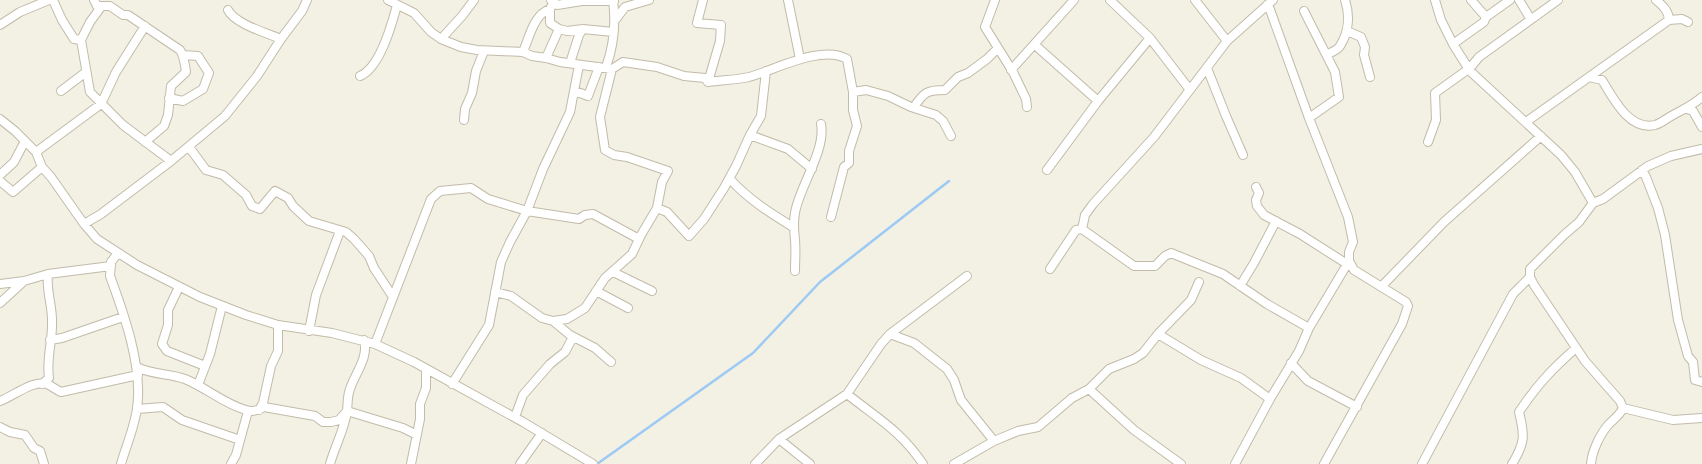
<svg xmlns="http://www.w3.org/2000/svg" width="1702" height="464" viewBox="0 0 1702 464" font-family="Rubik,sans-serif">
	<rect width="100%" height="100%" fill="#f3f0e4"/>
	<g fill="none" stroke-linecap="round" stroke-linejoin="round">
		<path stroke="#9ccaf4" stroke-width="2.5" d="M597,464l156,-111 67,-71 129,-101"/>
		<defs>
			<path id="minor" d="M53,0l9,20 12,19 7,1
				M94,0l3,6h13l13,9h5l52,35c4,6 5,15 6,22l-15,14 -3,29 -4,11 -19,16
				M388,0l26,13 17,19 10,7 20,8 16,3 46,2 9,4 14,2 14,4 52,7 11,-7 34,5 27,9 21,2 3,4c14,-2 28,-2 41,-5 26,-7 73,-33 98,-18l6,33 13,-2 22,6 23,11 25,8 7,6 8,15
				M551,0l6,5 25,-4h32
				M703,0l-6,23 24,2 -1,16 -12,41
				M788,0l12,59
				M995,0l-10,27 28,45 13,27 1,8
				M1110,0l40,38 40,52
				M1195,0l32,41
				M1435,0l6,20 12,24 17,27 91,84 14,17 18,31
				M1471,0l15,17
				M1519,0l11,18
				M1656,0c6,5 13,11 13,20
				M1268,4l41,114 39,99 5,25 -4,10v9l5,9 52,32 2,4 -6,18 -78,140
				M101,7l-11,15 -9,18 9,52 33,33 48,36
				M228,10c7,14 39,23 53,29
				M1304,11l31,61 4,25 -30,21
				M616,19l9,-12 24,-7
				M0,25l20,-13 29,-12
				M559,29l8,2 16,-2 30,3
				M1347,31l14,6 4,10 -1,8 6,22
				M441,39l21,-23 12,-16
				M1453,44l31,-22 2,-5 24,-17
				M1035,45l63,56
				M523,52c6,-14 11,-38 27,-43
				M1327,55c4,-3 11,-5 13,-9 9,-14 10,-31 5,-46
				M546,58l13,-29 -9,-6v-14l3,-6
				M570,63l9,-28 4,-6
				M606,67c8,-22 10,-44 7,-67
				M1207,68l19,48 17,39
				M1011,70l63,-70
				M360,76c20,-8 32,-52 37,-71
				M1589,77l13,3c11,18 27,51 53,45 7,-2 12,-7 18,-10 11,-6 20,-10 29,-18
				M61,91l25,-19
				M575,91l13,5 11,-29
				M169,98l14,3 20,-12 6,-16 -11,-17 -15,-1
				M914,107c10,-15 13,-17 31,-17l13,-13 10,-4 19,-14 11,-11
				M1687,109l6,2 9,16
				M0,119l15,12 21,21 6,15 9,10 33,47 13,15 40,26 63,32 46,18 32,10 54,8 43,11 39,18 109,60 70,42
				M464,120l1,-11 7,-16 4,-22 8,-20
				M1526,122l143,-102 13,-1 6,3
				M750,135l38,14 24,20
				M1428,142l8,-22 -1,-27 35,-25 9,-11 79,-57
				M189,147l17,23 17,5 23,20 6,11 8,3 15,-18 13,7 5,8 16,15 37,11 8,7 15,17 5,12 19,29
				M36,152l65,-48 15,-32 29,-46
				M1047,170l51,-69 52,-63
				M1642,170l4,7 12,31 7,27 13,85 10,36 5,6 2,18 7,2
				M0,175l14,-13 11,-21
				M730,179c18,20 40,34 63,48
				M0,181l13,11 29,-25
				M1256,187l3,6 -3,7 1,6 7,9 36,19 47,30
				M657,208l10,4 22,24 15,-17 20,-31 12,-22 14,-31 11,-19 5,-45
				M831,217l13,-50 5,-4v-12l8,-25 -4,-16v-18
				M84,224l17,-10 70,-53 54,-45 32,-40 24,-37 21,-28 5,-11
				M1082,229l52,37h21l10,-10 6,-3 52,21 44,30 42,24
				M118,253l-7,9 -1,14c14,38 33,91 27,132 -2,18 -11,38 -16,56
				M1050,269l26,-39 6,-1 3,-14 8,-11 61,-67 73,-96 46,-41
				M795,271c0,-10 1,-21 0,-31 -1,-10 -2,-17 0,-27 4,-26 31,-62 26,-89
				M613,272l39,19
				M0,284l24,-3 24,-7 63,-8
				M1240,286l14,-23 22,-42
				M179,287l-11,23v15l-6,19 5,7 38,15
				M1381,287l63,-65 97,-86
				M596,291l32,17
				M495,292l16,4 31,22 11,3 17,14 25,13 16,14
				M0,303l24,-22
				M553,321l14,-2 18,-11 20,-30 27,-24 9,-19 16,-27 5,-26 6,-11 -41,-14 -13,-2 -9,-5 -5,-33 12,-48
				M309,331l7,-36 24,-64
				M890,334l24,9 33,26 7,11 7,20 33,41
				M1158,334l43,26 40,18 29,21
				M50,340l12,-2 61,-21
				M375,344l56,-145 9,-8 31,-3 17,11 39,12 52,8 6,-4 8,-1 46,25
				M1291,363l17,18 49,26
				M137,367c15,8 32,6 48,12 22,9 39,25 61,31 6,2 13,0 18,-3l51,9 8,6h8l8,-2 8,-9 56,17 14,7
				M42,384l7,-6c-3,-20 4,-38 3,-58 0,-16 -6,-30 -4,-46
				M452,384l37,-59 12,-63 9,-20 17,-31 16,-42 27,-57 9,-47
				M198,385l12,-31 12,-48
				M1089,389l45,41 47,34
				M847,394c30,24 54,37 76,70
				M0,401c12,-4 34,-22 47,-17 5,2 9,6 14,8l77,-17
				M1623,408l50,12 29,-2
				M137,409l26,-2 19,13 58,20
				M259,410l4,-7 8,-37 7,-15v-26
				M515,417l8,-22 27,-31 15,-12 8,-15
				M0,427l10,5 15,3 9,13 6,3 4,13
				M779,439l31,25
				M231,464l5,-9 12,-44
				M330,464c5,-18 15,-36 17,-53 1,-8 0,-14 3,-22 5,-16 19,-31 14,-49
				M411,464l9,-45v-15l6,-16v-19
				M520,464l22,-31
				M755,464l24,-25 68,-45 34,-50 9,-10 77,-58
				M954,464l40,-23 24,-10 20,-4 34,-29 17,-9 20,-20 25,-10 9,-6 15,-19 33,-34 8,-18
				M1235,464l35,-65 29,-48 10,-23 40,-67
				M1422,464l91,-170 17,-17
				M1512,464c13,-21 13,-28 7,-52 18,-27 33,-43 57,-64
				M1591,464c1,-13 9,-30 18,-40 5,-5 11,-9 14,-16l-3,-7 -35,-40 -51,-76 -4,-8v-8l34,-34 15,-13 14,-19 10,-4 45,-33 23,-10 31,-7"/>
		</defs>
		<use href="#minor" stroke="#c2bba9" stroke-width="10"/>
		<use href="#minor" stroke="#fff" stroke-width="8"/>
	</g>
</svg>
